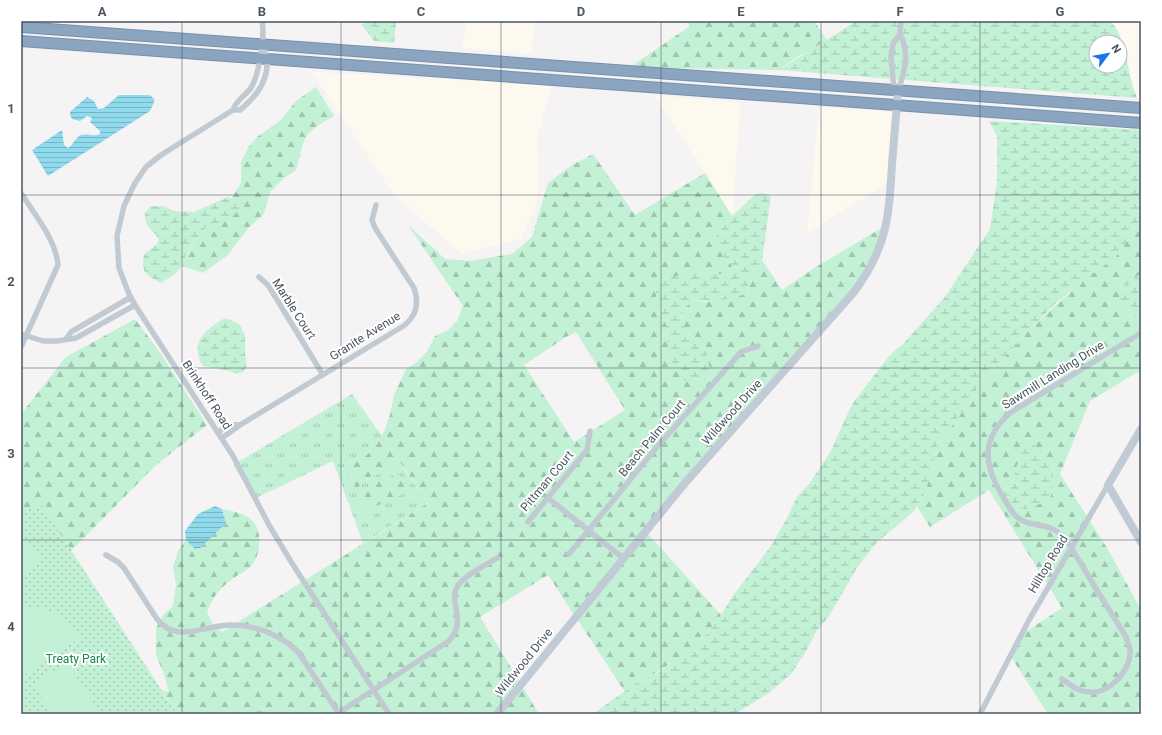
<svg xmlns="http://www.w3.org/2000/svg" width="1162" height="735" viewBox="0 0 1162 735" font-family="Roboto,sans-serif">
	<defs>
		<pattern id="grass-tufts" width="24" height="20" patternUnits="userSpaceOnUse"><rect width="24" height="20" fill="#c3f1d5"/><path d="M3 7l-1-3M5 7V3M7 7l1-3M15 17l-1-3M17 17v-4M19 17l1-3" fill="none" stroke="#a0c6b0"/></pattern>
		<pattern id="forest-firs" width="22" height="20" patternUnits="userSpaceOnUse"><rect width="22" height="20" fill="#c3f1d5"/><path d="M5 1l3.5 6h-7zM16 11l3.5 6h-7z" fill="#a0c6b0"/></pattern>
		<pattern id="wetland-marsh" width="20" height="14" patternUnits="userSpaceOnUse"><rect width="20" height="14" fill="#c3f1d5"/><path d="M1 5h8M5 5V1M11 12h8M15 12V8" fill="none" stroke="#a0c6b0"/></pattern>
		<pattern id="park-dots" width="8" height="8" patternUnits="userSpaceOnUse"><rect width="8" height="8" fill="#c3f1d5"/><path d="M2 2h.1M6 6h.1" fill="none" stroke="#a0c6b0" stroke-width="1.8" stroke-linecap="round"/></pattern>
		<pattern id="water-rules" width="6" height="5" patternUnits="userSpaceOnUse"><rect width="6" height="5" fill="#90daee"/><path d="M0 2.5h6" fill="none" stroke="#78b4c4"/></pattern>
	</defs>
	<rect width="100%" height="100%" fill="#f5f3f3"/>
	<path fill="#fdf9ef" d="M466,21h68l-2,33 -70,-6z
		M1110,21h31v77h-4l-5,-15 -6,-31z
		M312,72l239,13 -14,55 2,31 -2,32 -16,36 -59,15 -67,-58z
		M654,95l87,8 -9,113 -27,-43z
		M819,107l75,5 -5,70 -82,51z"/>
	<path fill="url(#grass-tufts)" d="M352,394l30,42 -9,8 -4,9 -6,5 -13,5 6,25 5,-3 8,-7 13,-6 9,-2 8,-8 29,41 -65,40 -30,-82 -79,38 -21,-34z"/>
	<path fill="url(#forest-firs)" fill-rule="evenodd" d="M687,21h127l13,19 -15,10 -15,7 -18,13 -116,-2 -30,-3 57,-39z
		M316,87l18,29c-8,5 -19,10 -26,18 -6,8 -9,27 -12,36l-13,9 -13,13 -6,22 -15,13 -21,28 -25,18 -21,-7 3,-7v-2l21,-30 32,-26 -7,-2 10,-16v-21l8,-16 8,-9 24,-17 15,-19z
		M593,154l42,61 70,-42 27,43 -12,13 5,29 7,7 -3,10 -33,-3 -40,31 11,23v11l29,2 -6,-4 -8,-12 1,-14 11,-9 11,2 41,-8 4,-16 12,-18 20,30 34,-23 67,-40 -18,47 -291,341 -26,-40 -68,42 40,65 -26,32h-317l-15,-24 7,2 -6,-20 -7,-17v-27l8,-14 9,-8 3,-21 -3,-18 5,-16 8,-11 9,9 31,-26 -4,-14c10,2 27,5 33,15 8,13 5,35 -7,45 -4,3 -9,5 -13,8 -15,11 -21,18 -28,35l6,12 9,8 206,-129 -28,-41c-6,10 -19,10 -29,15 -6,3 -9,8 -15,12l-9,-16 3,-10 13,-5 6,-5 4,-9 7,-6 4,-6 6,-17 4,-20 12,-26 11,-7 9,-9 9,-17 13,-6 9,-9 6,-15 -55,-81 37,34 25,2 42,-7 20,-17 16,-54 24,-18zM576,332l49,78 -51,32 -50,-77 42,-28z
		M1141,218v56l-10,6 -13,23 23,17v50l-51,31 -30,73 49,77 32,59v96l-5,8h-88l-37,-57 13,-24 38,-25 -73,-118 -59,37 -13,-20 5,-7 9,-26 7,-30 22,-29 19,-29 51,-57 100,-92zM1022,451l1,59 -19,-14 8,-14z
		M135,319l24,32 48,74 -51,40 -85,86 -29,-46 -21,7v-98l45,-57z
		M399,475l6,5 2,7 -5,7 -10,6 -21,8h-6l-7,-6v-5c10,-12 26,-21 41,-22z
		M647,533l74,82c-11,14 -22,28 -36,39 -19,14 -41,24 -60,38l-48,-73z
		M522,686l17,28h-39z"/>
	<path fill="url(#wetland-marsh)" fill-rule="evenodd" d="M365,21h31l-2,22 -20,-2 -12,-16z
		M854,21h256c14,11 17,45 22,62 1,5 3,10 5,15l-358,-28c24,-15 49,-31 74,-47zM1096,42h24v24h-24z
		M989,121l152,9v88l-11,19 -15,21 -31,22 -27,22 -27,27 -51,57 -19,29 -22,29 -7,30 -9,26 -10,13 -35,29 -19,24 -29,50 -13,16 -11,21 -14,21 -22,19 -34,21h-140l5,-5 35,-25 27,-14 24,-17 16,-14 19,-24 11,-18 39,-51 15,-26 11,-23 12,-13 22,-33 15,-34 7,-14 37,-48 13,-11 42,-47 45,-68 7,-48v-45z
		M762,193l9,3 -9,64 -12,18 -4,16c-18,5 -34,9 -52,6l-11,9 -1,14 8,12 6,4 9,10 5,20 -5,11 -10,4 -10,-3 -10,-11 -5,-15 -3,-18v-11l-11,-23v-16l16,-10 24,-5 33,3 3,-10 -7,-7 -11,-16 6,-13 12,-13 13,-12 9,-9z
		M228,197l10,4 1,8 -9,11 -24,7 -21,29c1,13 -15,21 -24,27 -8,-5 -19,-8 -18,-20 0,-3 0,-7 2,-9 6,-6 10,-6 14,-14 -6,-12 -15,-12 -14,-27l6,-7h12l11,5 20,1z
		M1141,274v46l-23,-17 2,-14 11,-9z
		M223,319h6l11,6 5,10v18l2,13 -4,6 -6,2c-11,-6 -24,-4 -35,-9 -2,-4 -3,-8 -4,-12 -3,-16 14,-27 25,-34z
		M1034,445c15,17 22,27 17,51 -18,14 -23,15 -44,11l-3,-11 8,-14 10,-31z"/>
	<path fill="url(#park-dots)" d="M42,505l135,209h-156v-202z"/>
	<path fill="#c3f1d5" d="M21,539l14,10 8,9 -22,17z
		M21,607c32,1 39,7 59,31l-54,36 -3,-1 -2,-3z
		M67,662l34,52h-49l-19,-30z"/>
	<path fill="url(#water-rules)" d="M119,95h31l5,5 -5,11 -102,65 -16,-26 30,-20 2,15 4,3c5,-3 7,-10 13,-13 7,-2 13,2 19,-1v-3l-10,-9 2,-4 -5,-2 -7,5 -8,-2 -2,-4v-3l17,-15 7,4 4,8 6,-1z
		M215,506l7,3 4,14 -26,25 -5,1 -9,-9 -1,-9 13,-17z"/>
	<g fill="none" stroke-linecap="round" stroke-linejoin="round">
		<defs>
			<path id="highway" d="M21,27l1120,81
				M21,41l1120,82"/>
		</defs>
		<use href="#highway" stroke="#7690ad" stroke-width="12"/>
		<path stroke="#c1cad2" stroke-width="5.5" d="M262,44c2,5 4,10 5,15 2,22 -11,38 -27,51h-7l-72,45 -15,12 -11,16 -11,23 -7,30 2,32 10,26 6,11 98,151 36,69 21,35 99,154
			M894,90l-3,-33 2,-13 7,-10 1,-13
			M898,91c7,-21 12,-37 2,-57
			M233,110c3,-10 11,-13 17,-21 9,-11 15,-54 12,-68
			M21,193c14,22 35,47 37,72l-37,82
			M259,277l9,8 55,90
			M21,334l22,7h14l19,-3 59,-33
			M66,339l5,-7 60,-35
			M218,432c7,-4 13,-9 22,-7
			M222,438l18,-13 165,-100c12,-10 14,-23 9,-37l-39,-60 -3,-8 4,-15
			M548,498l75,60
			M528,522l59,-72 3,-19
			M569,554l88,-107 84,-95 17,-6
			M106,555l12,7 6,6 33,51c20,26 49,5 75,6 24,0 51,11 67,28l40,61
			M1062,679c8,6 17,13 28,13 20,2 42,-23 40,-43 -1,-4 -3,-8 -4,-12 -14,-23 -29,-46 -43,-70 -7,-11 -13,-23 -22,-32 -12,-13 -31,-7 -44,-18 -6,-5 -10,-14 -14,-20 -19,-31 -23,-58 7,-84l131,-80
			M259,713l2,1
			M338,713l111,-72c19,-22 -1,-37 8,-54 6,-11 29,-22 40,-29
			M980,714l49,-94 79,-135"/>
		<path stroke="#c1cbd6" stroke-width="8" d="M1141,429l-33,56 33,57
			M497,714l188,-231 169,-191c33,-44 35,-75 38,-128 2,-25 4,-49 6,-73"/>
		<use href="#highway" stroke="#8ba5c1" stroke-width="10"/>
	</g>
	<path fill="none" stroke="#4a5661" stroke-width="1" stroke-opacity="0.55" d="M182,21v693M341,21v693M501,21v693M661,21v693M821,21v693M980,21v693M21,195h1120M21,368h1120M21,540h1120"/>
	<g text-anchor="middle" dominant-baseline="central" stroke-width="4" stroke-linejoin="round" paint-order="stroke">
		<g font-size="12" fill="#4a5661" stroke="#fff">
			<text transform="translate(294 309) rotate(57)">Marble Court</text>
			<text transform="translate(365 336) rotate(-32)">Granite Avenue</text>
			<text transform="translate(1053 375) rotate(-32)">Sawmill Landing Drive</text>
			<text transform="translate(207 395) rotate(57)">Brinkhoff Road</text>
			<text transform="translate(732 412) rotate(-48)">Wildwood Drive</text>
			<text transform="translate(652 438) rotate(-50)">Beach Palm Court</text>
			<text transform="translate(547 481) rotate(-50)">Pittman Court</text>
			<text transform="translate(1048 564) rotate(-59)">Hilltop Road</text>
			<text transform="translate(524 662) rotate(-51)">Wildwood Drive</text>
		</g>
		<g font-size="12" fill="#17864f" stroke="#fff">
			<text x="76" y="659">Treaty Park</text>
		</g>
	</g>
	<rect width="1162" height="735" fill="none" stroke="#ffffff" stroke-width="44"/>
	<g transform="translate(1108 54) rotate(58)"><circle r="19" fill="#ffffff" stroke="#b7bbc0"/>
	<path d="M0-3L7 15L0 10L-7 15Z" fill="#1a73e8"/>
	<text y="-6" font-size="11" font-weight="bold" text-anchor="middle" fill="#4a5661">N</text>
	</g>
	<rect x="22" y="22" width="1118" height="691" fill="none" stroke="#4a5661" stroke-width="1.5"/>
	<g font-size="13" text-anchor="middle" font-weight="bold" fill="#4a5661">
		<text x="102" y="16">A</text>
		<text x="262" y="16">B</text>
		<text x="421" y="16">C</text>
		<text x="581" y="16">D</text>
		<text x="741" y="16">E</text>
		<text x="900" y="16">F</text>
		<text x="1060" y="16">G</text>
		<text x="11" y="113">1</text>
		<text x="11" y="286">2</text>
		<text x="11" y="458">3</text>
		<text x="11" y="631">4</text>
	</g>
</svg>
